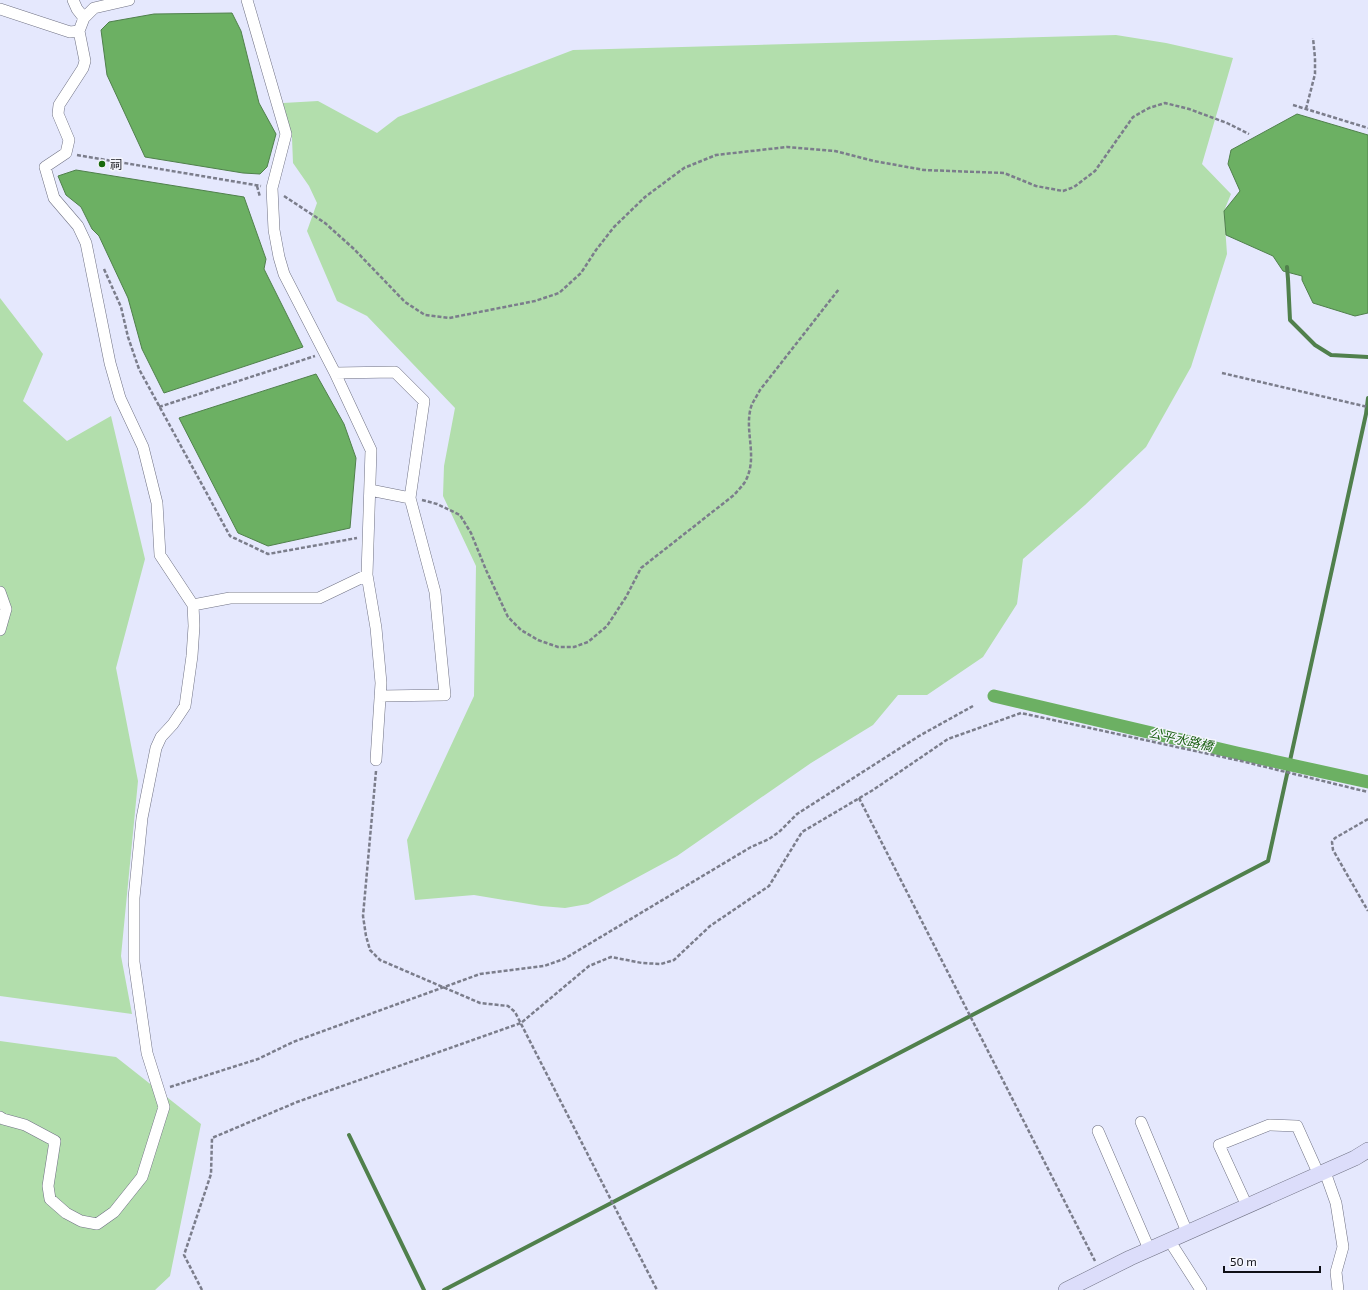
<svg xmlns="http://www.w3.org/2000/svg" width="1368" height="1290" viewBox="0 0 1368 1290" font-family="'Exo 2','Noto Sans JP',sans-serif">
	<rect width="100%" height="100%" fill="#e5e8fd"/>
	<path fill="#b2deac" d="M1116,35l50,8 67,15 -31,106 29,30 -7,17 3,43 -36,113 -45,80 -61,58 -62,54 -6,45 -34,53 -56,38h-29l-25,30 -62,38 -134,93 -89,48 -23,4 -24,-2 -67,-11 -59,5 -8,-60 67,-144 2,-130 -33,-70 1,-30 11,-58 -88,-92 -30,-15 -30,-70 10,-28 -8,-17 -16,-23 -1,-25 -9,-35 35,-2 59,32 21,-16 175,-67z
		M0,298l43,56 -20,47 44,40 44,-25 34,143 -29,109 22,113 -17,175 11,58 -132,-18z
		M0,1041l116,16 85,67 -31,152 -15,14h-155z"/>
	<path fill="#6cb063" stroke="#50804c" d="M232,13l9,18 18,72 17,31 -9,33 -7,7 -17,-1 -98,-16 -38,-82 -6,-45 8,-8 45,-8z
		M1297,114l71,21v178l-13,3 -42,-13 -11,-23v-4l-19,-5 -10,-15 -47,-21 -2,-24 16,-20 -12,-27 3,-14z
		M76,170l168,27 22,62 -2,10 39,78 -139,46 -22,-44 -14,-51 -29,-62 -7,-7 -11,-22 -15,-12 -8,-19z
		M316,374l28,50 12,34 -6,70 -82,18 -30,-13 -59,-115z"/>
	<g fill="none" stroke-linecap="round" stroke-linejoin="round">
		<path stroke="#50804c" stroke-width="4" d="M1287,267l1,12 2,41 25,25 16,10 37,2
			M349,1135l75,155
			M444,1290l824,-429 98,-447 2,-16"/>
		<path stroke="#6cb063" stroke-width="13" d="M994,696l243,57 131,29"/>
		<defs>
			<path id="street" d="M73,0l4,9 7,9
				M247,0l39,134 -14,54 2,42 5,27 5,17 51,99 36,77 -4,125 9,53 5,55 -5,77
				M0,9l70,23 9,-1 5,-13 10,-10 35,-8
				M335,373l60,-1 29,29 -14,97 25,94 10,103 -65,1
				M370,490l40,8
				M0,592l6,17 -6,21
				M193,605l37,-7h89l48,-23
				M0,1117l3,2 22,6 30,16 -7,45 2,13 16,14 15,8 16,3 17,-12 28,-35 22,-70 -17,-54 -13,-91v-64l8,-80 14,-70 5,-11 12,-13 12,-18 7,-50 2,-30 -1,-21 -33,-50 -3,-52 -14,-56 -23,-49 -10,-35 -24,-120 -8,-17 -24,-28 -9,-31 21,-14 3,-13 -11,-26 1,-9 24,-37 2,-7 -6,-30
				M1141,1122l46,110
				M1098,1131l51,118
				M1325,1172l11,31 7,44 -7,25 2,18
				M1247,1206l-28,-61 50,-20 28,1 22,49
				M1169,1240l32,50"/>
			<path id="secondary" d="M1066,1290l64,-32 225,-100 13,-8"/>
		</defs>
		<use href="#street" stroke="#707284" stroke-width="12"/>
		<use href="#secondary" stroke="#707284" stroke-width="16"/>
		<path stroke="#7b7d8b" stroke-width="2.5" stroke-dasharray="4 2" stroke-linecap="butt" d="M1293,105l75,23
			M1306,109l9,-35v-16l-2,-20
			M77,155l184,31
			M257,186l3,11
			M284,196l41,27 29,26 51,53 20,13 24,3 86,-17 24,-8 22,-20 15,-23 18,-23 31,-30 39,-29 32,-13 71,-8 48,4 39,10 50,9 80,3 32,13 27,5 11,-4 21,-16 38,-54 16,-9 16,-5 24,6 38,14 22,11
			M104,269l17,38 7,30 11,32 91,167 38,18 89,-16
			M1222,373l146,34
			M159,407l156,-51
			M422,500l15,4 23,11 11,18 15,37 22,47 13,13 17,10 20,7h16l14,-5 19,-16 19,-29 15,-29 93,-73c4,-5 9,-9 12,-15 12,-24 -2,-49 5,-73 2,-6 6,-11 9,-17l79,-101
			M376,771l-13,145 3,20 4,14 10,10 100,43 28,3 7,6 142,278
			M859,798l236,463
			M1368,819l-33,19 -3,4 1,8 35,61
			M170,1087l88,-28 35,-17 187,-68 64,-8 20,-7 187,-112 18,-8 10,-7 18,-18 122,-78 54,-30
			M202,1290l-18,-35 27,-81 1,-36 85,-36 224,-79 68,-57 22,-9 31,6 19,1 13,-4 36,-34 59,-40 33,-54 71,-42 75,-51 73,-26 220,48 127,31"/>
		<use href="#street" stroke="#fff" stroke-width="11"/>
		<use href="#secondary" stroke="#dcddfa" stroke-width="15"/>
	</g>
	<circle fill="#18690d" stroke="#f5f6fe" stroke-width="1.5" cx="102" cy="164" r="4"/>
	<g text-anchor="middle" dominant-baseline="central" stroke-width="3" stroke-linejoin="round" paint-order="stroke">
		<g font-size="12" fill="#0e0f16" stroke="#f5f6fe" text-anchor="start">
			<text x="110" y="164">祠</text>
		</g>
		<g font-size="13" font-style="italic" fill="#216419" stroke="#f5f6fe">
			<text transform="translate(1181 739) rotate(13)">公平水路橋</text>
		</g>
	</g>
	<path d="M1224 1266v6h96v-6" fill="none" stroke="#0e0f16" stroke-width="2"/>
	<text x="1230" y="1266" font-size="12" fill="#0e0f16" stroke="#f5f6fe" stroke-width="3" paint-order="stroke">50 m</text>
</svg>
